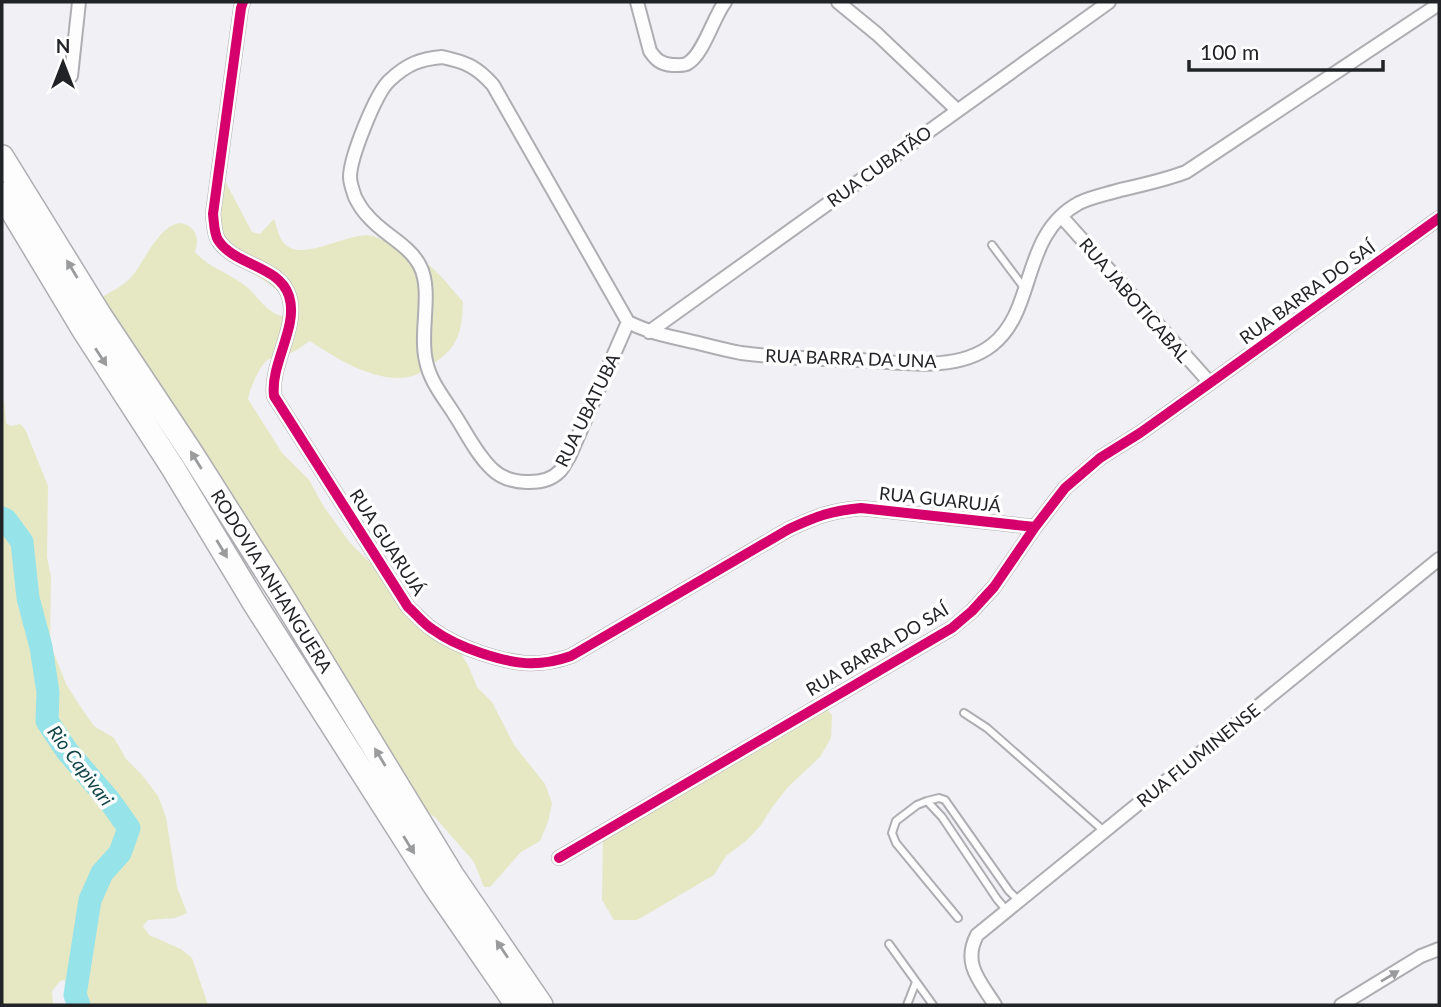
<svg xmlns="http://www.w3.org/2000/svg" width="1441" height="1007" viewBox="0 0 1441 1007" font-family="Lato,sans-serif">
	<rect width="100%" height="100%" fill="#f0f0f5"/>
	<path fill="#e6e8c4" d="M224,179l28,53 8,2 14,-15c2,6 4,14 7,20 16,29 67,-9 92,-3 6,2 13,6 20,8 35,15 46,29 70,58 -1,28 -4,45 -29,61 -6,3 -12,9 -18,12 -35,12 -79,-16 -106,-34 -8,5 -16,12 -25,14 -5,2 -11,1 -16,4 -10,6 -19,30 -21,40l34,54 27,27 15,27 26,36 35,34 20,28 53,43 11,19 8,20 15,15 22,43 31,39 7,19 -4,19 -8,19 -19,11 -31,35h-6l-10,-25 -40,-46 -9,-3 -324,-515c10,-7 25,-13 32,-23 11,-13 34,-66 57,-48 8,6 8,16 5,25 13,15 32,20 48,32 14,10 22,28 39,32l7,-4c-4,-29 -47,-39 -63,-59 -3,-4 -10,-25 -11,-31 -1,-11 6,-32 9,-43z
		M2,399l2,2 2,22 5,3 9,-2 5,5 23,57 -1,71 4,20 -1,66 16,41 16,25 12,17 20,12 12,21 16,16 16,21 8,21 11,70 10,26 -12,5 -27,2 -5,6 6,9 32,14 11,9 16,47h-133l-4,-17 -7,-8 -4,1 -8,10 1,14h-51z
		M817,699l15,16 -1,23 -11,19 -32,30 -15,19 -12,19 -15,16 -20,15 -12,19 -77,45h-23l-12,-20 1,-67 213,-130z"/>
	<g fill="none" stroke-linecap="round" stroke-linejoin="round">
		<path stroke="#96e3e9" stroke-width="23" d="M2,518l4,2 16,22 6,56 13,49 7,45 -1,29 20,30 42,49 20,28 -9,25 -18,20 -12,27 -15,95 4,10"/>
		<defs>
			<path id="service" d="M992,245l33,44
				M964,713l23,15 117,103
				M927,801l12,-3 6,2 64,91 10,10
				M958,918l-62,-75 -4,-10 4,-12 21,-16 10,-4 15,16 55,82 10,12
				M889,944l44,61
				M907,1005l9,-23"/>
			<path id="minor" d="M243,2l-2,6 -28,206c1,8 1,19 5,26 17,26 61,25 71,56 10,31 -19,67 -15,100l134,211c8,7 15,16 24,22 15,11 31,18 49,24 33,11 56,15 90,3l218,-127c28,-13 41,-18 72,-21l174,19
				M637,2l13,49c6,9 11,13 22,14 5,0 12,1 16,-2 15,-8 26,-47 37,-61
				M838,2l39,32 80,76
				M442,57c24,5 35,10 51,28l135,237 -59,135c-3,4 -5,10 -9,14 -15,16 -52,14 -68,-2 -15,-14 -25,-35 -36,-52 -11,-18 -26,-35 -30,-56 -7,-29 7,-70 -6,-95 -11,-22 -38,-32 -53,-51 -5,-5 -9,-12 -12,-18 -2,-6 -5,-14 -5,-20 0,-19 26,-85 40,-97 17,-16 30,-21 52,-23z
				M71,76l8,-74
				M1061,216l149,167
				M628,322c22,11 43,15 66,20 16,4 31,8 47,11 39,5 78,6 117,7 43,2 98,13 134,-15 45,-35 28,-110 87,-142 12,-6 28,-9 41,-13 22,-5 45,-10 66,-18l253,-168
				M649,332l460,-330
				M559,858l393,-230 20,-17 22,-24 41,-60 30,-39 35,-30 40,-25 70,-50 229,-165
				M995,1005c-15,-24 -33,-41 -18,-70l462,-376
				M1341,1005l80,-49 18,-7"/>
			<path id="motorway" d="M2,157l97,157 93,140 88,139 172,282 89,130
				M2,194l83,138 88,136 82,136 180,282 82,119"/>
		</defs>
		<use href="#service" stroke="#aeaeb2" stroke-width="10"/>
		<use href="#minor" stroke="#aeaeb2" stroke-width="16"/>
		<use href="#motorway" stroke="#aeaeb2" stroke-width="26"/>
		<use href="#service" stroke="#fdfdfe" stroke-width="6"/>
		<use href="#minor" stroke="#fdfdfe" stroke-width="12"/>
		<use href="#motorway" stroke="#fdfdfe" stroke-width="23"/>
		<defs>
			<path id="cycleway" d="M243,2l-2,6 -28,206c1,8 1,19 5,26 17,26 61,25 71,56 10,31 -19,67 -15,100l134,211c8,7 15,16 24,22 15,11 31,18 49,24 33,11 56,15 90,3l218,-127c28,-13 41,-18 72,-21l174,19
				M559,858l393,-230 20,-17 22,-24 41,-60 30,-39 35,-30 40,-25 70,-50 229,-165"/>
		</defs>
		<use href="#cycleway" stroke="#fff" stroke-width="15"/>
		<use href="#cycleway" stroke="#d6006c" stroke-width="10"/>
	</g>
	<defs><path id="oneway-solid" d="M-6-.8H1V-3.2L6.5 0L1 3.2V.8H-6Z" transform="scale(1.75)"/></defs>
	<g fill="#9a9b9d">
		<use href="#oneway-solid" transform="translate(72 269) rotate(-121)"/>
		<use href="#oneway-solid" transform="translate(101 357) rotate(57)"/>
		<use href="#oneway-solid" transform="translate(196 460) rotate(-122)"/>
		<use href="#oneway-solid" transform="translate(222 549) rotate(59)"/>
		<use href="#oneway-solid" transform="translate(380 757) rotate(-121)"/>
		<use href="#oneway-solid" transform="translate(409 845) rotate(58)"/>
		<use href="#oneway-solid" transform="translate(502 949) rotate(-124)"/>
		<use href="#oneway-solid" transform="translate(1390 976) rotate(-31)"/>
	</g>
	<g text-anchor="middle" dominant-baseline="central" stroke-width="7" stroke-linejoin="round" paint-order="stroke">
		<g font-size="18" fill="#222327" stroke="#fff">
			<text transform="translate(879 166) rotate(-36)">RUA CUBATÃO</text>
			<text transform="translate(1307 292) rotate(-36)">RUA BARRA DO SAÍ</text>
			<text transform="translate(1135 300) rotate(49)">RUA JABOTICABAL</text>
			<text transform="translate(851 358) rotate(2)">RUA BARRA DA UNA</text>
			<text transform="translate(587 410) rotate(-64)">RUA UBATUBA</text>
			<text transform="translate(940 499) rotate(6)">RUA GUARUJÁ</text>
			<text transform="translate(388 542) rotate(57)">RUA GUARUJÁ</text>
			<text transform="translate(272 581) rotate(58)">RODOVIA ANHANGUERA</text>
			<text transform="translate(877 649) rotate(-31)">RUA BARRA DO SAÍ</text>
			<text transform="translate(1198 755) rotate(-39)">RUA FLUMINENSE</text>
		</g>
		<g font-size="19" font-style="italic" fill="#114447" stroke="#fff">
			<text transform="translate(81 765) rotate(53)">Rio Capivari</text>
		</g>
	</g>
	<rect width="1441" height="1007" fill="none" stroke="#222327" stroke-width="7"/>
	<g transform="translate(63 63)" stroke="#ffffff" stroke-width="5" paint-order="stroke">
	<path d="M0-5L12 26L0 18L-12 26Z" fill="#222327"/>
	<text y="-10" font-size="19" font-weight="bold" text-anchor="middle" fill="#222327">N</text>
	</g>
	<path d="M1189 60v10h194v-10" fill="none" stroke="#222327" stroke-width="3.5"/>
	<text x="1200" y="60" font-size="21" fill="#222327" stroke="#ffffff" stroke-width="5" paint-order="stroke">100 m</text>
</svg>
